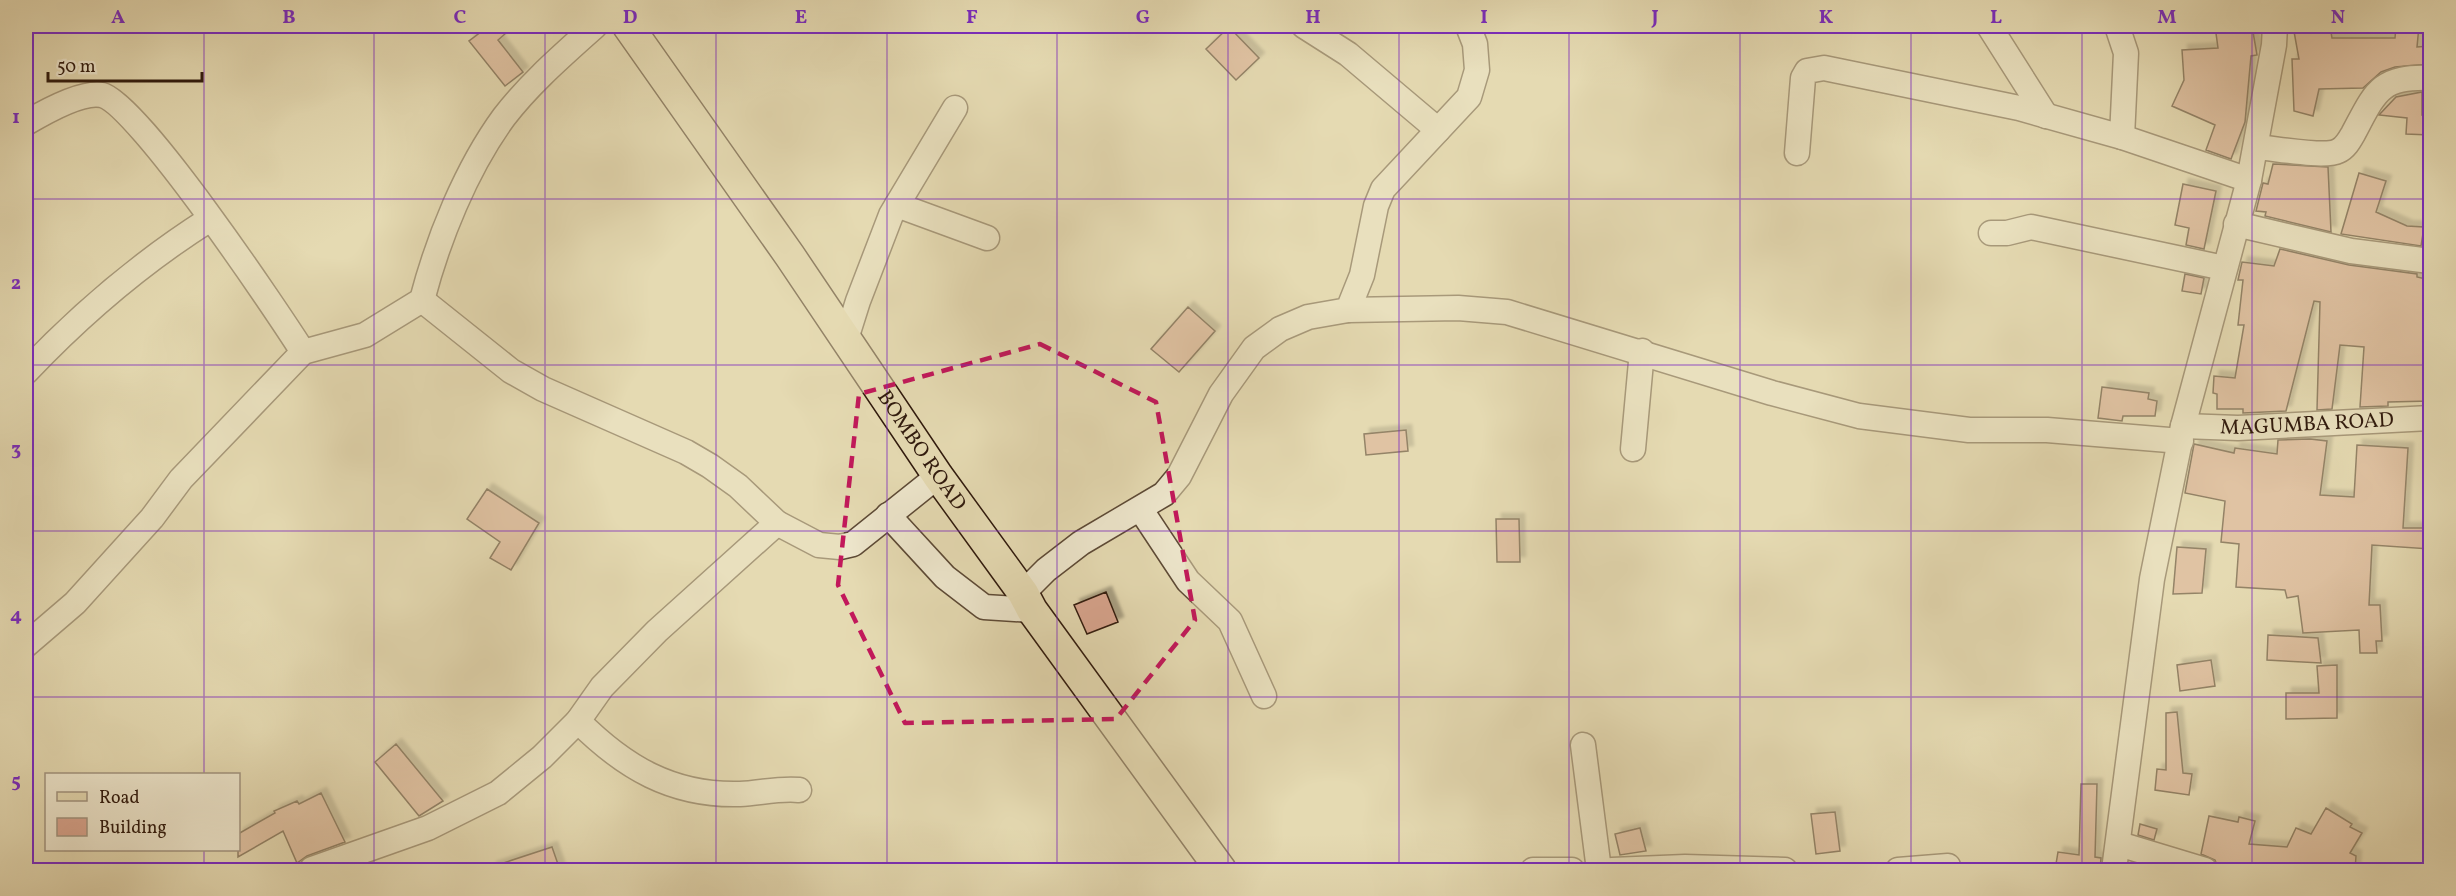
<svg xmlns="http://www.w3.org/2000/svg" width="2456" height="896" viewBox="0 0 2456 896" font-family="Vollkorn,serif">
	<defs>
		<filter id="shadow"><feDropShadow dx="5.5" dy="-5.5" stdDeviation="1.5" flood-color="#0004"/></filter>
	</defs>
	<rect width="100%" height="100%" fill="#e5dab2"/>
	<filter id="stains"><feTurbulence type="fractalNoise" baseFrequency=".00333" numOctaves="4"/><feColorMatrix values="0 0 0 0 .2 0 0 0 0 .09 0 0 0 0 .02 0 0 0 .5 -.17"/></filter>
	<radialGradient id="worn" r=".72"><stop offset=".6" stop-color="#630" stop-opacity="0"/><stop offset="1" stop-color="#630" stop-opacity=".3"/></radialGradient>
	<path fill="#daa690" stroke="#301a0d" stroke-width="1.5" filter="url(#shadow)" d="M489,26h25l-16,14 25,32 -18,14 -36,-45z
		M2215,26h37l5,29 -6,1 -6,66 -14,37 -25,-9 9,-25 -43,-19 12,-26 -2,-30 36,-2z
		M2293,26h37l2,12h63l1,-12h23l-2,21 13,-1v18l-35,3 -14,5 -18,16 -44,1 -6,27 -19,-5 -2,-52h7z
		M1229,27l30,31 -23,22 -30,-31z
		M2422,92v23l8,1v19l-24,-1 1,-16 -28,-3 17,-18z
		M2273,164l55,3 3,65 -66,-16 1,-4 -10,-1 7,-28 5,1z
		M2359,173l27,8 -10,31 31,14 17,1 -3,19 -80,-12z
		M2183,184l33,7 -12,58 -18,-4 3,-17 -14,-3z
		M2280,249l69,16 68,9v3l13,3v49l-2,-1 2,73 -42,1v4l-28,1 4,-60 -24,-2 -8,64 -15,1 3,-108 -6,-1 -28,110 -43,2v-4h-26v-15l-4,-1 1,-17 21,2 9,-53h-6l5,-45h-5l4,-18 32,4z
		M2185,274l19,4 -3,16 -19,-3z
		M1188,307l27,24 -36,41 -28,-23z
		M2102,387l47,6 -1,6 9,2 -2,15h-32l-1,5 -24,-3z
		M1406,430l2,21 -42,4 -2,-21z
		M2310,439l17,2 -7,54 34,2 3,-52 51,3 -5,80h27v21l-58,-4 -3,60h11l2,36h-6l1,12h-17l-1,-23 -56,3 -5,-37 -11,2 -2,-8 -49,-3 3,-43 -18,-2 4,-41 -40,-8 9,-49 40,9 1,-5 42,6 1,-14z
		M487,489l52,34 -28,47 -21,-12 10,-16 -33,-23z
		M1496,519h23l1,43h-23z
		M2177,547l29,2 -4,44 -29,1z
		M1106,592l12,30 -31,12 -13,-29z
		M2268,635l50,3 3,25 -54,-3z
		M2211,660l4,26 -35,5 -3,-26z
		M2337,665v53l-51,1v-26h33l-2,-27z
		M2177,712l6,61 9,1 -3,21 -34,-5 2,-21 9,1v-57z
		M396,744l47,57 -24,15 -44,-54z
		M2081,784h16l-2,73 6,1 -1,12h-45l3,-18 21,3z
		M321,793l24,49 -38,14 -10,7 -14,-32 -45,26v-23l37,-21 -1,-2 23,-10 2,3z
		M2326,808l26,16 -2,3 12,6 -12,20 6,3 -1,14h-136l-4,-10 -14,-6 8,-38 29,6 1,-5 16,4 -6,23 38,3 9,-19 15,6z
		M1835,812l5,39 -24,3 -5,-40z
		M2140,824l17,5 -3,11 -16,-5z
		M1640,828l6,23 -26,4 -5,-21z
		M552,847l8,23h-68l-1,-3z"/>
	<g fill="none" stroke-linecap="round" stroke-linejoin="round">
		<defs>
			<g id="minor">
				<path d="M1304,26l44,28 90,76"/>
				<path d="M1989,26l57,90"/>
				<path d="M2117,26l9,27 -4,84"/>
				<path d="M26,123c17,-10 56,-32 76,-28 36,9 175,216 201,257"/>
				<path d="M2256,147c17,1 69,11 82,4 7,-3 11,-10 15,-17 22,-41 26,-58 77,-56"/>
				<path d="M1797,153l6,-75 4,-7 17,-3 195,40 103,29 127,43"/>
				<path d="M897,205l90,33"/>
				<path d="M2236,224l115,27 79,10"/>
				<path d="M1991,233h16l24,-6 193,41"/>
				<path d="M422,300l89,71 32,18 143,63 24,14 28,20 39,37 42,22 21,2 13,-3 85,-68"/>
				<path d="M1348,310l110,-2 49,4 265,81 87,23 110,14h78l134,11"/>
				<path d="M846,339l12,-38 33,-86 64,-107"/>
				<path d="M26,372c55,-58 116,-110 184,-153"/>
				<path id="s1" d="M2183,426l55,2 192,-10"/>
				<path d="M1633,449l9,-98"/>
				<path d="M1141,510l47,71 42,40 34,75"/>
				<path d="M888,515l57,62 39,30 48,3"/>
				<path d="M1023,593l23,-23 35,-27 83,-49 15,-18 42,-82 33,-46 26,-19 28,-12 40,-7 14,-35 14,-69 7,-17 86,-92 8,-27 -2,-26 -7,-18"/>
				<path d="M26,645l49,-42 77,-85 29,-39 122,-127 62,-17 57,-35c16,-61 44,-131 82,-183 26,-34 60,-63 91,-91"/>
				<path d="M578,721c46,46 94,75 162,73 20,-1 39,-6 59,-4"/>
				<path d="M1583,745l16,125"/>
				<path d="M2119,844l86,26"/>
				<path d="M312,869l116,-41 70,-35 44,-36 36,-36 24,-34 55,-56 120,-108"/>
				<path d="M1533,870h39"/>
				<path d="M1612,870l73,-3 100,3"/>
				<path d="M1898,870l50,-4"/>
				<path d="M2114,870l38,-291 31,-153 66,-246 25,-135 1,-19"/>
			</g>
			<g id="major">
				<path id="s2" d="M628,26l162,230 148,220 85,117 9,17 189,260"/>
			</g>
		</defs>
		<use href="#minor" stroke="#5d4a36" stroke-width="27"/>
		<use href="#major" stroke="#301a0d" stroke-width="33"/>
		<use href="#minor" stroke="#eee7cd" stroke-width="24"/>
		<use href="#major" stroke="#e5dab2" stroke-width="30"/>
	</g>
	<path d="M0 0H2456V896H0ZM1040,344l116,58 39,218 -79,99 -211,4 -67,-138 21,-191z" fill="#e5dab2" fill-opacity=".55" fill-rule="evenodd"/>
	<path fill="none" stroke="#c2185b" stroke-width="4.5" stroke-dasharray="12 8" stroke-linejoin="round" d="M1040,344l116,58 39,218 -79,99 -211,4 -67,-138 21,-191z"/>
	<path fill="none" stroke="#7b2cbf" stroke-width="1.5" stroke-opacity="0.55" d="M204,26v748M374,26v844M545,26v844M716,26v844M887,26v844M1057,26v844M1228,26v844M1399,26v844M1569,26v844M1740,26v844M1911,26v844M2082,26v844M2252,26v844M26,199h2404M26,365h2404M26,531h2404M26,697h2404M204,850v20"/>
	<g text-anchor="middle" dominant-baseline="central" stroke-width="4.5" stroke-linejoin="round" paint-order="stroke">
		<g font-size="21" fill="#301a0d" stroke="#eee7cd">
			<text stroke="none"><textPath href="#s1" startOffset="124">MAGUMBA ROAD</textPath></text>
			<text stroke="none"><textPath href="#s2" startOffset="516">BOMBO ROAD</textPath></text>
		</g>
	</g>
	<rect width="2456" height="896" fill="none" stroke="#e5dab2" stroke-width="66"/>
	<rect x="45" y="773" width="195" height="78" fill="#eee7cd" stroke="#a29580" stroke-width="1.5"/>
	<rect x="57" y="792" width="30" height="9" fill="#e5dab2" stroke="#a29580" stroke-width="1.5"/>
	<text x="99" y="803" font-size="18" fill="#301a0d">Road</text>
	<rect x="57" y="818" width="30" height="18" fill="#daa690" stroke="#a29580" stroke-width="1.5"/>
	<text x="99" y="833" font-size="18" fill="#301a0d">Building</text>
	<path d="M48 72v9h154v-9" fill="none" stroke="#301a0d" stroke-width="3"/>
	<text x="57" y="72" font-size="18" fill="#301a0d" stroke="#eee7cd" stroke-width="4.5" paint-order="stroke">50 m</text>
	<rect x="33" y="33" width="2390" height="830" fill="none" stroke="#7b2cbf" stroke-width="2"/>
	<g font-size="20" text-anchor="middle" font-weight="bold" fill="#7b2cbf">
		<text x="118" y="23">A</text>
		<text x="289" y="23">B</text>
		<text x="460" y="23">C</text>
		<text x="630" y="23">D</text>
		<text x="801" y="23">E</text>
		<text x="972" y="23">F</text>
		<text x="1143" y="23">G</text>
		<text x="1313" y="23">H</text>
		<text x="1484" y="23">I</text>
		<text x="1655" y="23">J</text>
		<text x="1826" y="23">K</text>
		<text x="1996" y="23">L</text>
		<text x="2167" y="23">M</text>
		<text x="2338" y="23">N</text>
		<text x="16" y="123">1</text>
		<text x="16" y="289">2</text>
		<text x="16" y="455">3</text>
		<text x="16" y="621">4</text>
		<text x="16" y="787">5</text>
	</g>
	<rect width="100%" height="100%" filter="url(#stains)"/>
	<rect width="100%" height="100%" fill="url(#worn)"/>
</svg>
